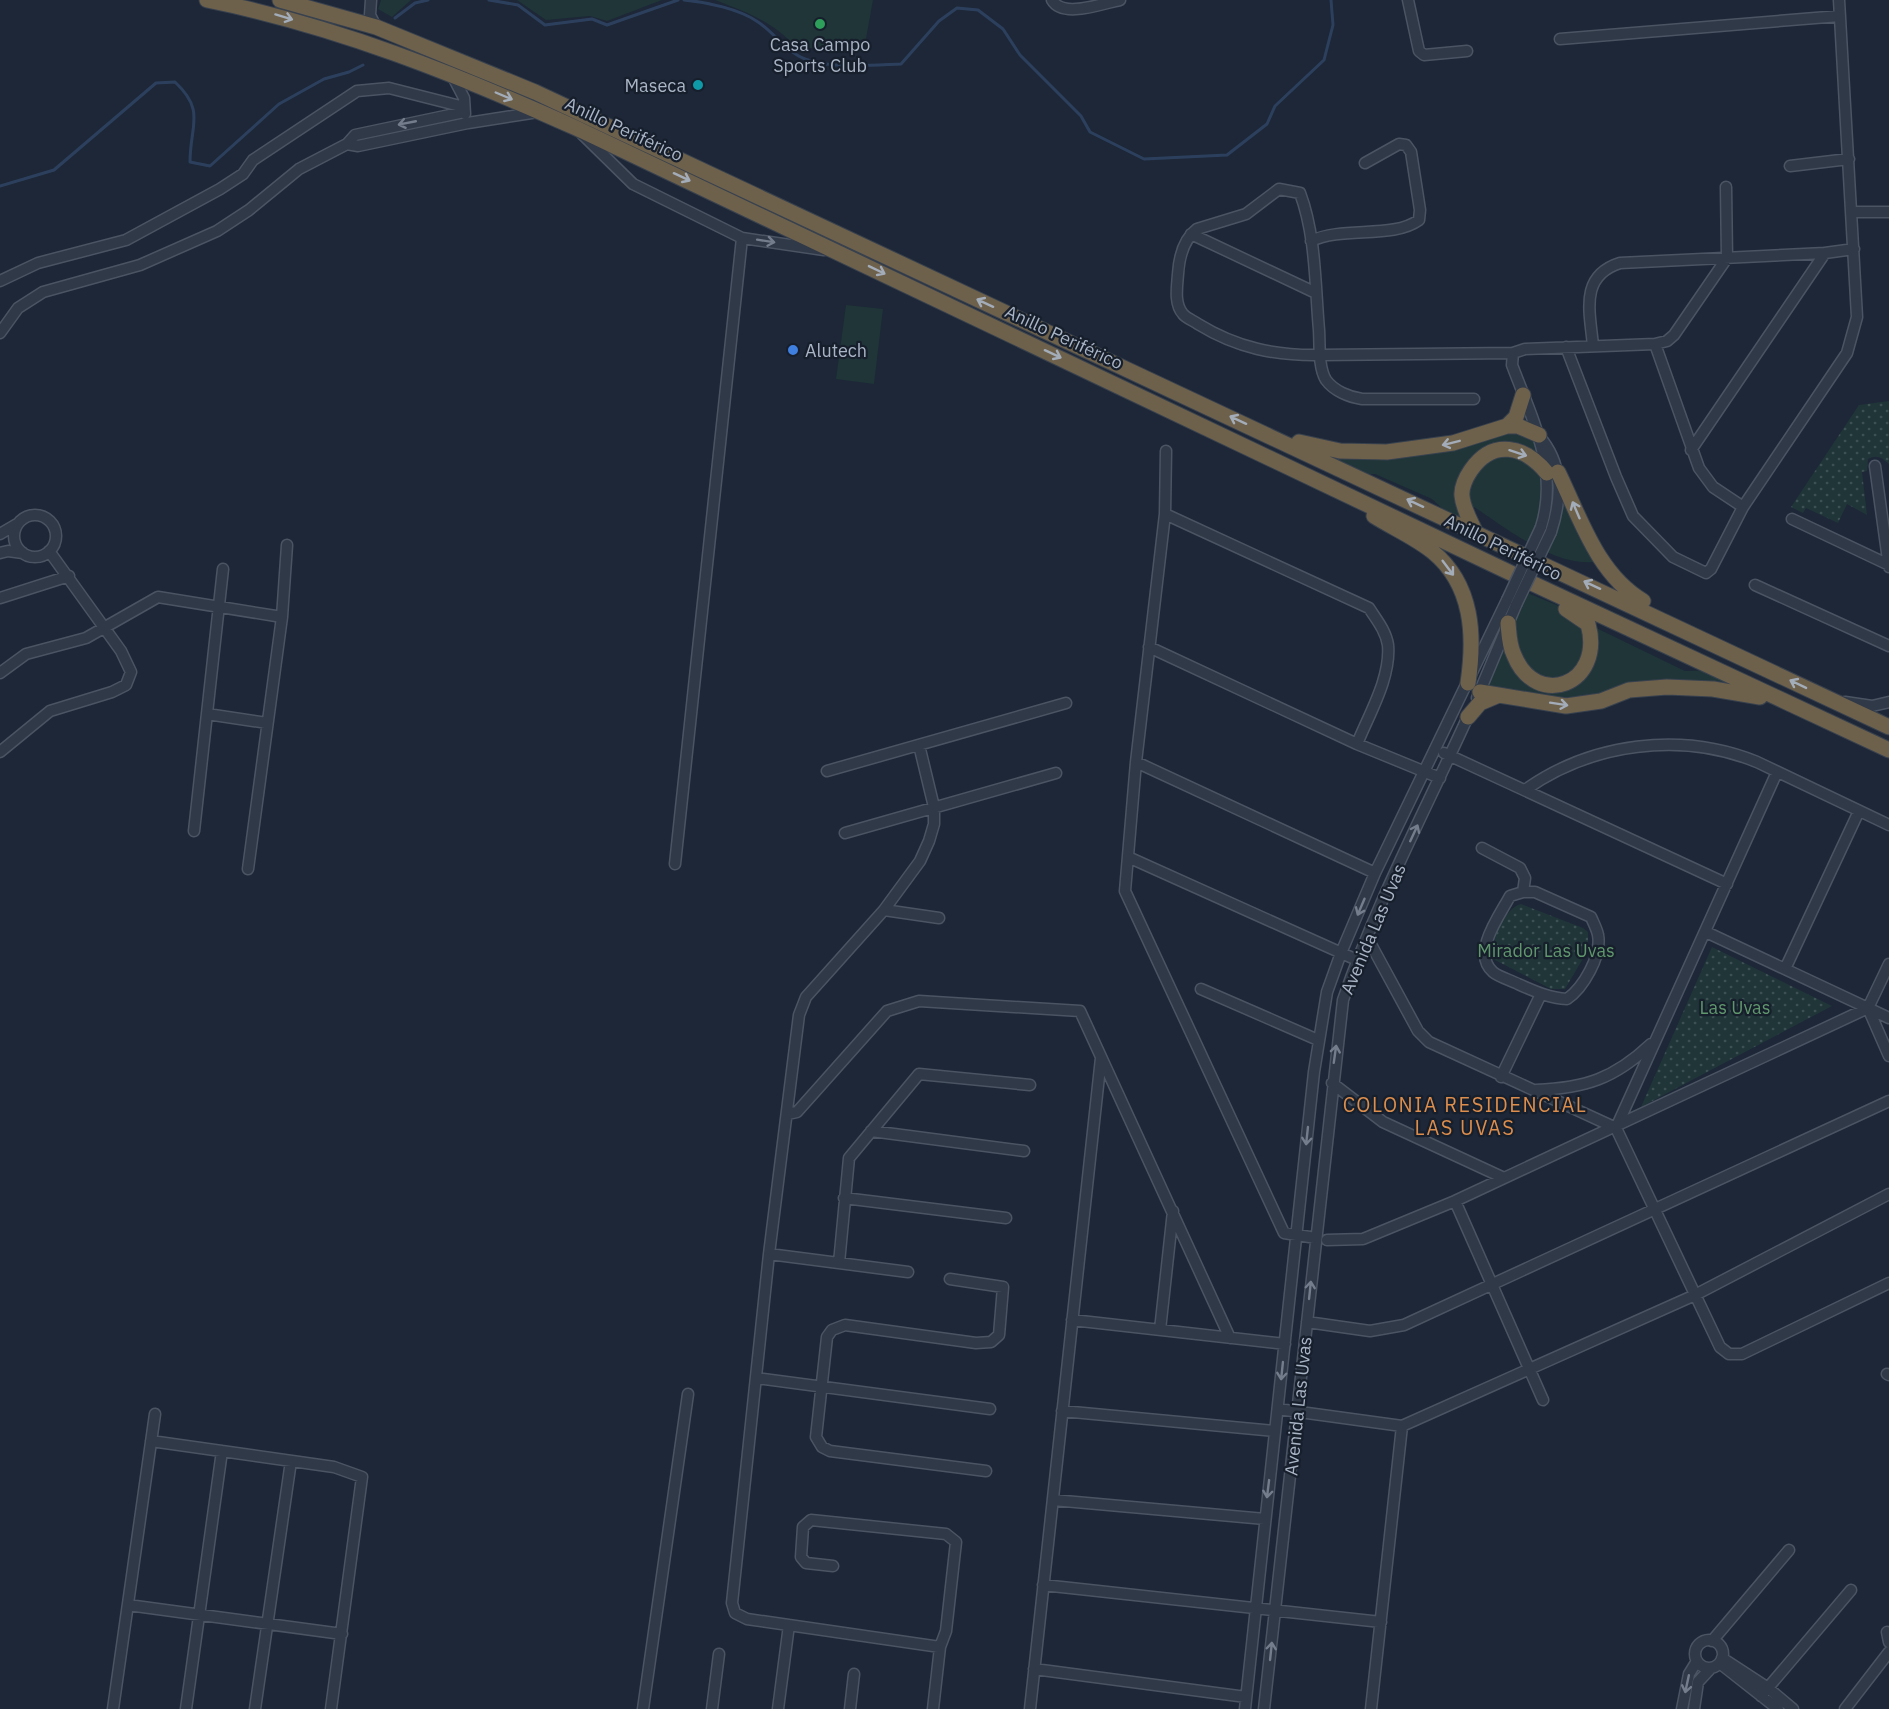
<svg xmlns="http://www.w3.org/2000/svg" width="1889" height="1709" viewBox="0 0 1889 1709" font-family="'IBM Plex Sans',sans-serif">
	<defs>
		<pattern id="park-dots" width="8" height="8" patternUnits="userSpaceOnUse" patternTransform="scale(1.5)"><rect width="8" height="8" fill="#1f3538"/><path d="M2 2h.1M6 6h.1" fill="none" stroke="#3d5053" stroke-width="1.8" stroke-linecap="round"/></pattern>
	</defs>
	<rect width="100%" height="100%" fill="#1d2737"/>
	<path fill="#1f3538" d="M381,0h30l-19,17 -14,-8z
		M517,0h145l-55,21 -17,-5 -44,4z
		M715,0h158l-7,39 -67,11c-27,-29 -48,-36 -84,-50z
		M846,305l37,4 -9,75 -38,-5z
		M1529,429l73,131c-40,13 -96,-32 -128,-53l-8,3 -9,12 -25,-23 -57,-25h-22l-19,-9 6,-14z
		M1523,591l36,15 29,18 97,47 31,-1 22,11 -6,12 -43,-6 -88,14 -121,-9z"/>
	<path fill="url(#park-dots)" d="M1889,401v63c-7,-6 -12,-10 -21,-5l-1,12 -5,1 5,43 -20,-11 -9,19 -32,-15 -3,5 -12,-6 68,-102z
		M1521,904l62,24 5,4v18l-23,39h-14l-58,-30c-3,-16 11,-51 28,-55z
		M1712,947l120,59 -191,101z"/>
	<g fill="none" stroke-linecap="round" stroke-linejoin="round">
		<path stroke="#2c405e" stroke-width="3" d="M489,0l29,5 27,20 47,-6 15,6 71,-25
			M684,0c22,2 56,9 74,22 14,9 24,24 39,33 24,15 76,10 104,9l38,-43 18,-13 21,2 25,19 17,26 61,61 9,16 54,27 83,-4 40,-31 8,-18 49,-46 9,-35 -2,-25
			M395,18l20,-15 13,-3
			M0,186l54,-16 102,-87 19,-1c31,29 15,43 15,80l20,4 69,-62 45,-25 25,-7 14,-7"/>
		<defs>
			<path id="minor" d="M371,0l-1,15 6,12
				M1052,0c11,19 51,3 68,0
				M1408,0l11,51 5,4 43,-4
				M1560,39l280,-23
				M452,75l12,23 1,16
				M582,134l51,50 109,54 82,12
				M347,144l11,2 110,-23 70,-11
				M1790,166l59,-7
				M1853,212h36
				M1191,234l125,59
				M1311,241c32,-15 82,-2 108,-21l1,-10 -9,-58 -5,-7 -7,-1 -34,19
				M0,281l38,-18 88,-23 94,-51 23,-15 10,-14 104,-69 32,-3 75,19
				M0,333l18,-25 25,-16 97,-27 77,-34 32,-21 50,-41 48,-25 8,-9 109,-23
				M1655,344l44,124 14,19 30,20
				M1593,346c-3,-34 -14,-70 27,-83l205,-10 29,-4
				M1566,347l50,130 17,39 40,41 33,16 5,-4 32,-62 104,-154 10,-36 -18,-317
				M1513,353l-1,12c20,53 47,105 29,162
				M1474,399h-112c-13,-2 -28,-8 -36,-19 -8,-13 -6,-36 -7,-50 -4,-45 -3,-94 -19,-137l-21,-4 -33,25 -49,15c-13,10 -18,29 -19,45 -1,13 -4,30 5,40 3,4 11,7 15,10 39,24 78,32 123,31l192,-2 12,-4 130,-5 12,-3 7,-6 53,-77 -1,-71
				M1543,441c21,28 18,60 8,91
				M1691,450l134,-197
				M1166,451l-1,63 -29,248 -11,129 159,342 32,5
				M1875,466l14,101
				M1165,514l204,94c7,11 17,23 19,37 3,33 -19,69 -31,99
				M14 536a21 21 0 1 1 42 0a21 21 0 1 1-42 0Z
				M1792,519l97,46
				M0,534l17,-10
				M0,553l8,-2 15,2
				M1755,585l134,61
				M0,598l69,-22
				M1149,647l208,97 83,34
				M0,673l26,-19 60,-16 72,-41 124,20
				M1477,698l39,-93
				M1845,702l27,4 17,-4
				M207,714l60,9
				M919,745l15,62v17l-5,17 -9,20 -36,49 -78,87 -7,18 -30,239 -37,349 3,10 12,6 193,28
				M0,752l50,-41 62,-19 14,-7 5,-13 -10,-21 -72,-100
				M1444,753l283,131
				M1136,762l239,111
				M827,771l239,-68
				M1525,790c66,-47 156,-59 232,-28l132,63
				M194,831l29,-262
				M845,833l211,-60
				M1482,848l38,20 5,10 -2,14
				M1128,857l229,103
				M675,864l67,-626
				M248,869l34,-252 5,-72
				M1523,892h12l56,25c2,5 6,12 7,18 4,21 -15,53 -31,64 -18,-1 -33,-8 -49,-15 -8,-4 -19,-7 -25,-12 -22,-19 7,-57 17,-76z
				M884,910l55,8
				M1706,932l183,86
				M1368,939l50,92 11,11 187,86 104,219 9,7h13l147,-71
				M1785,969l74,-158
				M1201,989l117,51
				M1868,1008l21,48
				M1501,1077l40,-83
				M1332,1083l51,39 121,56
				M1536,1090c49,-2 78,-11 115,-46
				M788,1114l9,-2 90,-101 32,-10 161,10 150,327
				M1616,1128l161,-356
				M871,1131l153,20
				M844,1198l162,20
				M1455,1201l88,199
				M1327,1240l36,-1 92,-38 413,-193 21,-44
				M769,1254l139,18
				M839,1263l10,-105 70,-84 111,11
				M950,1279l53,8 -4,48 -8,7 -15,1 -131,-18 -13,5 -5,7 -11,100 6,10 8,4 156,20
				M1072,1320l213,24
				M1307,1322l63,9 34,-6 485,-224
				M1160,1330l13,-119
				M1887,1374l2,1
				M756,1378l234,31
				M1278,1409l124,17 293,-131 194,-101
				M1062,1411l213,20
				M151,1441l183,26 28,10 -31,232
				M1053,1500l212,19
				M833,1566l-27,-3 -5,-6 2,-30 8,-7 135,14 10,8 -10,89 -6,16 -7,62
				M1043,1585l338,37
				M128,1605l214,29
				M1887,1632l2,10
				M1695 1654a14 14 0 1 1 28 0a14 14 0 1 1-28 0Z
				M1712,1641l77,-91
				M1722,1658l46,30 25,21
				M1722,1665l56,44
				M1034,1669l212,28
				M1761,1696l90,-106
				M113,1709l42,-295
				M186,1709l36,-258
				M255,1709l36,-248
				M643,1709l45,-315
				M712,1709l7,-55
				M778,1709l11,-84
				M850,1709l4,-35
				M1030,1709l71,-651
				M1245,1709l69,-637 13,-80 14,-39 34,-80 132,-273
				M1264,1709l79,-709c34,-99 84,-193 127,-288
				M1371,1709l31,-283
				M1682,1709l7,-35 8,-13
				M1694,1709l4,-27 13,-14
				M1845,1709l44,-57"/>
			<path id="highway" d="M207,0c129,26 249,74 369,128l962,458 351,164
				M280,0l96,27 159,65 1354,635
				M1507,426l9,-9 7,-22
				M1299,442l41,9 47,1 66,-9 54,-17h11l21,9
				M1558,472c22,45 39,102 85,129
				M1374,516c19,12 42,22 59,36 40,33 42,84 35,131
				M1475,531c-5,-11 -12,-23 -13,-35 -1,-8 4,-19 9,-26 22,-32 54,-24 76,3
				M1508,623c1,11 1,22 6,32 22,55 91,30 74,-31l-22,-15
				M1480,692l86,14 35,-5 28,-11 38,-3 46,2 47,8
				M1468,717l12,-14 19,-8"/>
		</defs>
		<use href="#minor" stroke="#4b5463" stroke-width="13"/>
		<use href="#highway" stroke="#38414e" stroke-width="17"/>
		<use href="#minor" stroke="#303947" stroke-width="10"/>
		<use href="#highway" stroke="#6e614c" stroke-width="15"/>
		<defs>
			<path id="minor-bridge" d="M1507,600l34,-73
				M1516,605l35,-73"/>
		</defs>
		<use href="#minor-bridge" stroke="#4b5463" stroke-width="13" stroke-linecap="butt"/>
		<use href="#minor-bridge" stroke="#303947" stroke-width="10"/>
	</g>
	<defs><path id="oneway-shaft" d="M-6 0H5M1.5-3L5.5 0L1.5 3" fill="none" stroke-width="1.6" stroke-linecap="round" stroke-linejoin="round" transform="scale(1.5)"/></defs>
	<g stroke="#a3acb9">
		<use href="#oneway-shaft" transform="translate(284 17) rotate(17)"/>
		<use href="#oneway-shaft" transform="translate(504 96) rotate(23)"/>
		<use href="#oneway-shaft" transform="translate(682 177) rotate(25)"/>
		<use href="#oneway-shaft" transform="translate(877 270) rotate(26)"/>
		<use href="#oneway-shaft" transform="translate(985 303) rotate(-155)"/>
		<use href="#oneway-shaft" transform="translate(1053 354) rotate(25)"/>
		<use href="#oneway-shaft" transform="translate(1238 420) rotate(-155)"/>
		<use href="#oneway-shaft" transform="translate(1451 443) rotate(166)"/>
		<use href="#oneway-shaft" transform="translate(1518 453) rotate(18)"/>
		<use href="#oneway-shaft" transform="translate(1415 503) rotate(-155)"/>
		<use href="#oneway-shaft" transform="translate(1576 510) rotate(-113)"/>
		<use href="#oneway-shaft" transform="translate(1448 568) rotate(53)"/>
		<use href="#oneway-shaft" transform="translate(1592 585) rotate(-155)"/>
		<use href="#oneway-shaft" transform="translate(1798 684) rotate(-154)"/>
		<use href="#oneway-shaft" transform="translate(1559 704) rotate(9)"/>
	</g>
	<g stroke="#737d8c">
		<use href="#oneway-shaft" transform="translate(407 123) rotate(169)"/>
		<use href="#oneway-shaft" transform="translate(766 241) rotate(9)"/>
		<use href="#oneway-shaft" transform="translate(1414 833) rotate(-65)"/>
		<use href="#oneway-shaft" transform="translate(1361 907) rotate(113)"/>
		<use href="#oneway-shaft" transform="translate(1335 1054) rotate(-82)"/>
		<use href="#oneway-shaft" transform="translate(1307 1136) rotate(96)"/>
		<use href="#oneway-shaft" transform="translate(1310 1290) rotate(-84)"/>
		<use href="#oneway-shaft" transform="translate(1282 1371) rotate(96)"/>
		<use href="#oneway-shaft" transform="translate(1268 1489) rotate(97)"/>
		<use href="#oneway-shaft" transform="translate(1271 1651) rotate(-84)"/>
		<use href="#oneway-shaft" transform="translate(1687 1684) rotate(102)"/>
	</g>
	<circle fill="#2e9e5b" stroke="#161f2b" stroke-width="2" cx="820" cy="24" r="6"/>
	<circle fill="#0f9aa8" stroke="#161f2b" stroke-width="2" cx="698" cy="85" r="6"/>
	<circle fill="#3f7fe0" stroke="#161f2b" stroke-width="2" cx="793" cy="350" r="6"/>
	<g text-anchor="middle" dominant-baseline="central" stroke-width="4.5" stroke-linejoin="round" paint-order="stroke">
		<g font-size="18" fill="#a9b4c5" stroke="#161f2b">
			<text x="820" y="44">Casa Campo<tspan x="820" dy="21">Sports Club</tspan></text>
			<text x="686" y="85" text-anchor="end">Maseca</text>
			<text x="805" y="350" text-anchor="start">Alutech</text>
		</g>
		<g font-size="18" fill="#a9b4c5" stroke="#161f2b">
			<text transform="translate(624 129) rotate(25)">Anillo Periférico</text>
			<text transform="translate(1064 337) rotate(25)">Anillo Periférico</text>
			<text transform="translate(1503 547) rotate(26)">Anillo Periférico</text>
			<text transform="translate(1373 929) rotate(-67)">Avenida Las Uvas</text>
			<text transform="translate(1298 1406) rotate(-84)">Avenida Las Uvas</text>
		</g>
		<g font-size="18" fill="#60976d" stroke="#161f2b">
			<text x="1546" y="950">Mirador Las Uvas</text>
			<text x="1735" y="1007">Las Uvas</text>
		</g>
		<g font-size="20" letter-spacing="1.5" fill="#dd8d4c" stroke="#161f2b">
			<text x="1465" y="1104">COLONIA RESIDENCIAL<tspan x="1465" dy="23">LAS UVAS</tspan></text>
		</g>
	</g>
</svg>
